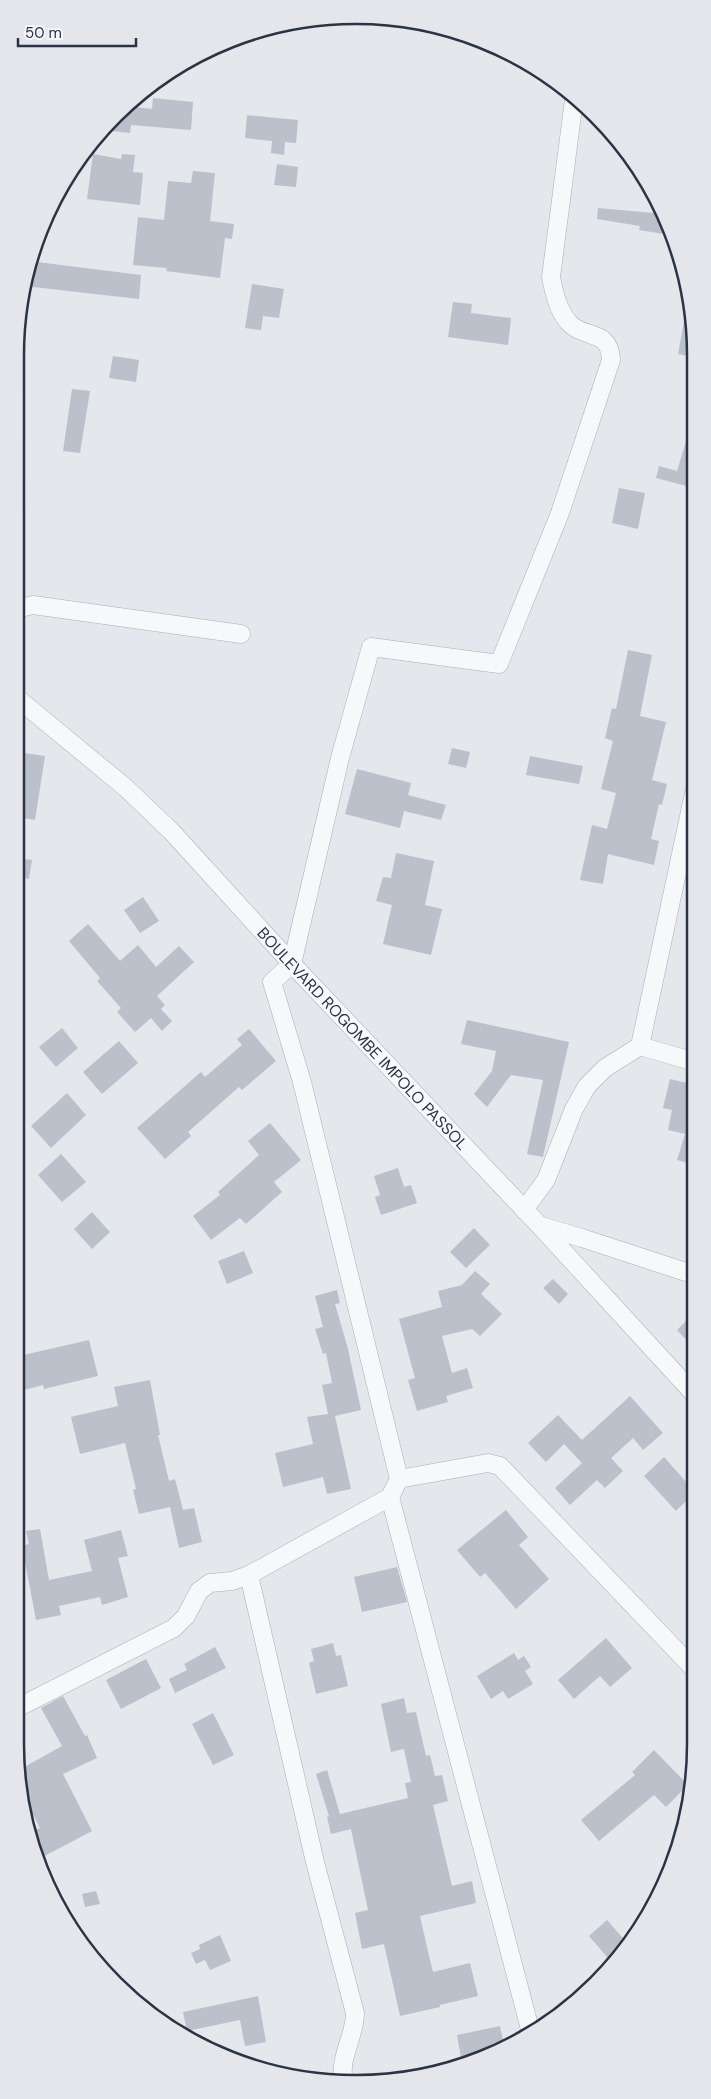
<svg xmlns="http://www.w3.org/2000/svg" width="711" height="2099" viewBox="0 0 711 2099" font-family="'DM Sans',sans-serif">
	<rect width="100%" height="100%" fill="#e4e7ec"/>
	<path fill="#bbc0ca" d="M153,98l40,4 -2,28 -60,-5 -1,8 -27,-3 22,-24 27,3z
		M247,115l51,5 -2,23 -11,-1 -1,13 -13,-2 1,-12 -27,-3z
		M93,154l28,5 1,-5 13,1 -2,17 10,1 -3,32 -53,-6z
		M277,164l21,3 -2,20 -22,-2z
		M193,171l22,2 -5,48 24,3 -2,15 -7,-1 -5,40 -54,-7 1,-3 -34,-3 5,-48 26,3 4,-39 23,2z
		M598,208l66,6 6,21 -31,-5 1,-4 -43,-7z
		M29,261l112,14 -2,24 -115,-13z
		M252,284l32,5 -5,29 -16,-2 -2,14 -16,-2z
		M453,302l19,2 -1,9 40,5 -3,27 -60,-8z
		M687,305l5,1 1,5v46l-15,-3z
		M113,356l26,4 -3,22 -27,-4z
		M72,389l18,2 -10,62 -17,-2z
		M690,428l3,1v45l-3,13 -34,-9 3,-12 18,5z
		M619,488l26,5 -7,36 -26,-6z
		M628,650l24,5 -12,61 26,6 -14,58 15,4 -5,21 -3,-1 -8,35 8,2 -5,24 -46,-11 -5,30 -23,-4 12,-55 15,4 9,-36 -15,-4 12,-48 -8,-3 7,-30 4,1z
		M452,748l18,4 -4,16 -18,-4z
		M18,752l27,4 -10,64 -18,-3z
		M530,756l53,10 -4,18 -53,-9z
		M357,769l54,14 -3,12 38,10 -5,15 -37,-9 -4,17 -55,-14z
		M396,853l38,8 -9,44 17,4 -11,46 -48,-11 9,-39 -16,-4 7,-24 8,1z
		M17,858l15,2 -3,19 -12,-2z
		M143,897l16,24 -19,12 -16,-23z
		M88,924l32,37 18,-16 18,22 23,-21 15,16 -37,34 8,9 -4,4 11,12 -10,10 -11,-13 -16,14 -18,-20 4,-4 -24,-27 3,-3 -31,-37z
		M467,1020l102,22 -26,115 -16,-3 16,-74 -32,-5 -24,32 -13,-13 18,-23 4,-20 -35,-7z
		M62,1028l16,20 -22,19 -17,-20z
		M249,1029l27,32 -34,29 -3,-3 -51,45 3,4 -26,23 -28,-31 64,-56 4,5 37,-32 -5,-6z
		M119,1041l19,22 -36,31 -19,-22z
		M670,1079l25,6v71l-3,8 -15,-4 8,-26 -17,-4 4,-20 -9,-2z
		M67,1093l19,22 -35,33 -20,-22z
		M270,1123l31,37 -27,22 8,10 -36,32 -6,-6 -29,22 -18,-24 27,-21 -2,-3 41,-37 -11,-14z
		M61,1154l25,28 -24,20 -24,-27z
		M398,1168l6,19 7,-2 6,18 -36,12 -6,-18 5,-2 -6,-19z
		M92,1212l18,20 -18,17 -18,-20z
		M474,1228l16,17 -24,23 -16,-16z
		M244,1251l9,22 -26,11 -9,-23z
		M475,1271l15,13 -9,10 21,20 -22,22 -8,-7 -30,7 10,37 15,-5 6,20 -27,8 2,6 -31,9 -9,-31 7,-2 -16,-59 43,-12 -4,-16 24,-6z
		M553,1279l15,15 -9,10 -16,-16z
		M337,1290l3,13 -5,1 13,45 13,61 -26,6 16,73 -24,5 -4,-17 -40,10 -8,-34 38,-9 -6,-27 21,-3 -6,-29 10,-2 -6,-30 -3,1 -8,-25 8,-2 -8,-31z
		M695,1312v37l-18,-19z
		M89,1340l9,36 -54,13 -1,-4 -23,6 -1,-35z
		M150,1380l10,55h-2l11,46 6,-2 8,31 11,-2 8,34 -23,6 -9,-41 -31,7 -6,-24 3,-1 -11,-46 -45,11 -9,-37 47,-11 -4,-19z
		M630,1396l33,37 -20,17 -10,-12 -22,20 12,13 -18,17 -8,-8 -27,25 -15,-17 27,-25 -18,-19 -18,18 -18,-19 30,-28 24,25z
		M664,1457l31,35 -19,19 -32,-35z
		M506,1510l22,27 -9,8 30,34 -33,30 -31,-36 -5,4 -23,-27z
		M40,1529l9,51 43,-9 -8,-31 37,-10 7,26 -10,2 10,39 -26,8 -2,-8 -41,9 2,9 -25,5 -14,-74 7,-2 -3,-13z
		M397,1567l10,35 -45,10 -8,-35z
		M606,1638l26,30 -22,19 -10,-11 -26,23 -16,-19z
		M333,1643l3,13 5,-1 7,31 -32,8 -7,-31 5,-2 -3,-12z
		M215,1647l11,21 -51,25 -6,-14 18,-9 -3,-6z
		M514,1653l4,7 6,-4 7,11 -6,4 8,13 -25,15 -5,-8 -12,8 -14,-23z
		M146,1659l15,29 -40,21 -15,-29z
		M63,1696l22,40 2,-1 10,23 -34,16 29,57 -55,29 -9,-27 12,-5 -19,-37v-22l41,-23 -21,-38z
		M404,1698l3,15 9,-1 10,44 4,-1 5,21 7,-1 6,26 -15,4 19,81 20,-5 4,22 -56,13 9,40 4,16 37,-9 8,33 -38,9v2l-40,9 -16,-72 -22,5 -7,-36 13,-3 -17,-81 -20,5 -4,-17 2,-1 -13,-42 11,-4 13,44 68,-16 -3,-15 6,-1 -7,-33 -13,3 -10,-48z
		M213,1713l21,42 -21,10 -21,-41z
		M654,1750l34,35 -22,22 -12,-12 -55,46 -18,-21 54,-45 -3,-3z
		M96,1891l4,13 -15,3 -3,-13z
		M607,1920l22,25 -16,19 -24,-28z
		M220,1935l11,26 -21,9 -5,-10 -9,4 -5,-11 9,-4 -1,-4z
		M258,1996l8,46 -21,4 -5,-26 -53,11 -4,-19z
		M500,2026l4,19 -42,19 -5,-29z"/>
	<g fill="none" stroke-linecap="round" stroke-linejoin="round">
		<defs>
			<g id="minor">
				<path d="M16,609l17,-4 208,29"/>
				<path id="s1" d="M17,698l109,90 46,44 120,132 248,262 155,169"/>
				<path d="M640,1046l55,16"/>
				<path d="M524,1210l22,-30 28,-71 13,-23 18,-18 35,-22 54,-253"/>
				<path d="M541,1226l41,12 113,37"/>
				<path d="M399,1479l89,-16 12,3 196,205"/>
				<path d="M390,1497l141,536"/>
				<path d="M249,1575l66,287 40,151c0,24 -17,45 -11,69"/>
				<path d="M21,1706l153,-78 12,-12 13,-25 11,-8 22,-2 17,-6 141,-78 9,-18 -97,-397 -30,-100 20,-18 48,-206 31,-111 128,17 61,-151 51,-153c-1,-31 -26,-21 -41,-36 -12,-13 -16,-31 -19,-47l23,-177"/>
			</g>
		</defs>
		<use href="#minor" stroke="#a9aeb7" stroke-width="19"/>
		<use href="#minor" stroke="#f7f8fa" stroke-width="18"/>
	</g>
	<g text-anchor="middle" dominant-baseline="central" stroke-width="4" stroke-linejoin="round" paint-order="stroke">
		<g font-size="16" fill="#2b3445" stroke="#f4f6f9">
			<text stroke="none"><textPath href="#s1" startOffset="486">BOULEVARD ROGOMBE IMPOLO PASSOL</textPath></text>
		</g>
	</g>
	<path d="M0 0H711V2099H0ZM355 24H356A331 331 0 0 1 687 355V1744A331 331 0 0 1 356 2075H355A331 331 0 0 1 24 1744V355A331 331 0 0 1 355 24Z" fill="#e4e6eb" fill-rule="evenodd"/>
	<path fill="none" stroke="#2b3445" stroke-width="2.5" d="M355 24H356A331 331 0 0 1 687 355V1744A331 331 0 0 1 356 2075H355A331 331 0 0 1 24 1744V355A331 331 0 0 1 355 24Z"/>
	<path d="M18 38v8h118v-8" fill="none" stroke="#2b3445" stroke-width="2.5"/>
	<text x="25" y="38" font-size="15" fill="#2b3445" stroke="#f4f6f9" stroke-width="4" paint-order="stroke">50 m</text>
</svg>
